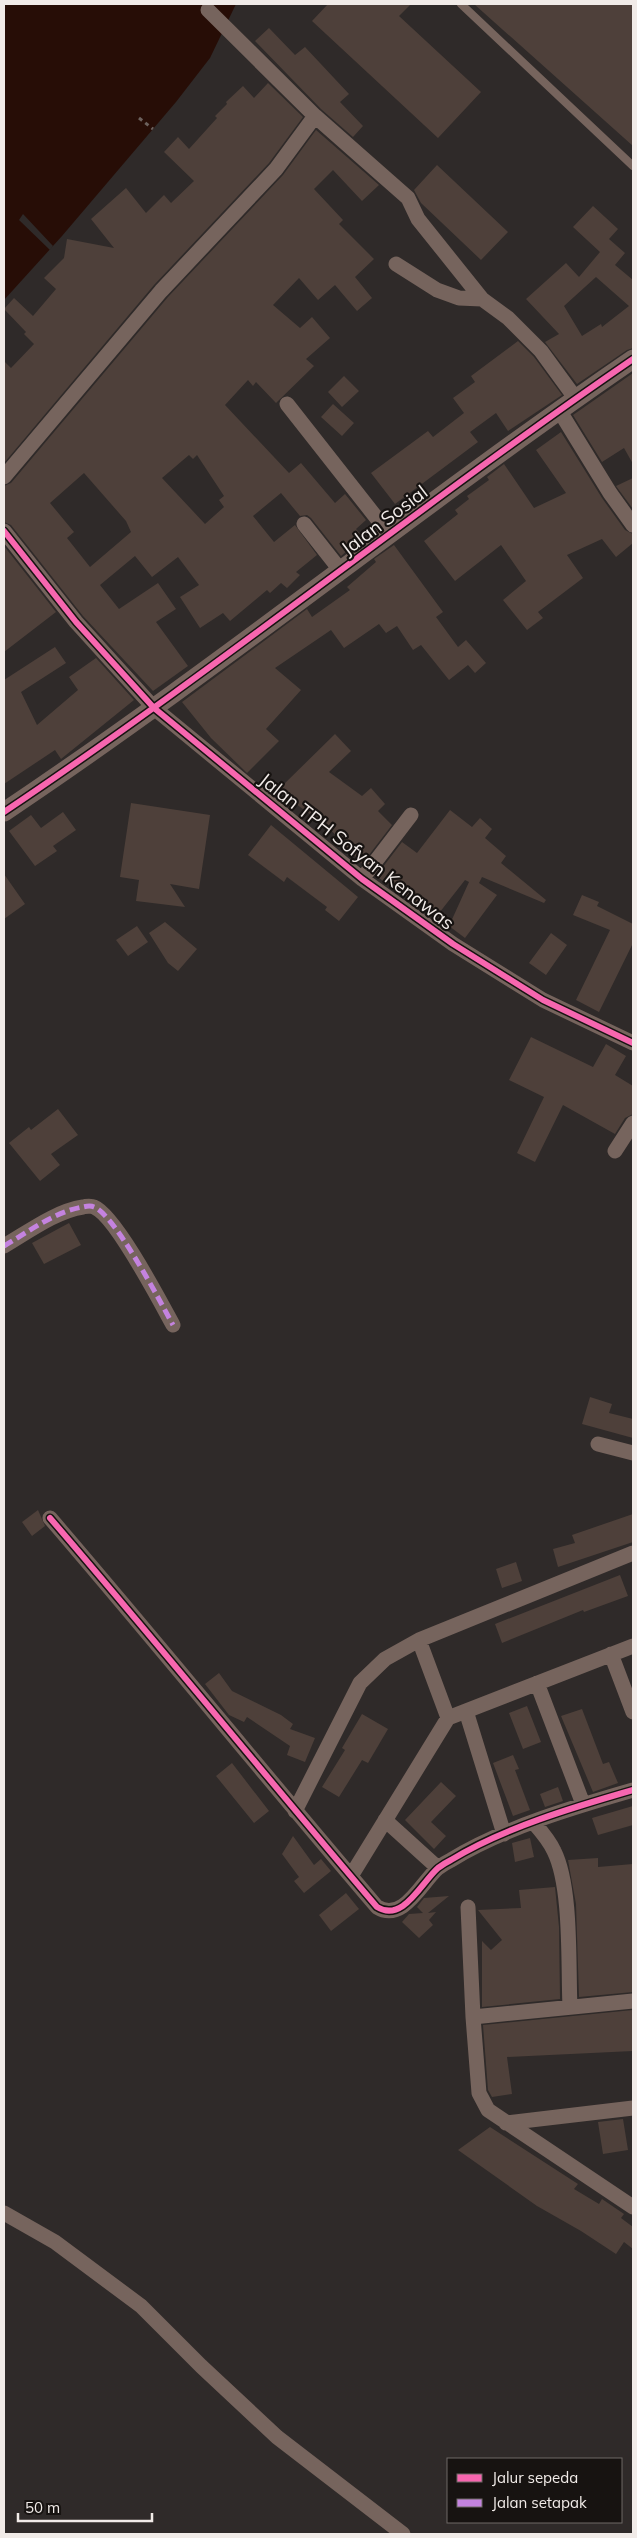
<svg xmlns="http://www.w3.org/2000/svg" width="637" height="2538" viewBox="0 0 637 2538" font-family="Mulish,sans-serif">
	<rect width="100%" height="100%" fill="#2f2a29"/>
	<path fill="#270d06" d="M4,4h232l-26,54 -34,44 -114,134 -58,64z"/>
	<path fill="#2f2a29" d="M23,214l30,32 -3,4 -31,-30z"/>
	<path fill="#4e403a" fill-rule="evenodd" d="M328,4h83l-12,12 82,76 -43,46 -126,-117z
		M474,4h159v142z
		M269,28l26,27 10,-8 44,47 -9,8 23,24 -10,11 -32,-28 -66,-68z
		M268,83l35,34 -34,46 -115,122 -150,178v-102l7,7 23,-24 -10,-10 2,-2 -22,-23 10,-11 19,18 23,-27 -12,-11 20,-20 3,-19 47,9 -23,-29 35,-31 20,25 18,-18 7,8 23,-22 -30,-29 14,-15 11,12 28,-31 -2,-2 12,-12 -1,-2 17,-16 11,12z
		M316,130l63,55 -17,16 -29,-31 -19,19 29,31 -4,4 35,35 -19,18 17,21 -15,13 -22,-26 -17,15 -19,-22 -26,27 27,23 12,-11 18,21 -24,21 8,7 -38,37 -20,-21 -3,4 -5,-6 -23,25 64,68 12,-10 34,40 10,-9 21,26 -10,9 7,8 -22,19 -30,-38 -4,-3 -7,1 -19,-23 -28,23 21,26 21,-17 22,30 -21,17 4,3 -13,13 -6,-5 -11,10 -3,-3 -37,31 -7,-8 -23,15 -20,-31 19,-12 -21,-28 -26,20 -17,-21 -35,29 19,24 39,-26 18,26 -20,13 32,44 -35,25 -70,-75 -72,-91 -7,-3v-36l7,-3 157,-186 115,-122zM189,455l4,4 4,-4 27,41 -5,4 5,7 -19,17 -43,-46zM84,473l42,48 5,11 -41,35 -23,-29 7,-6 -24,-29z
		M437,165l71,67 -27,28 -60,-57 -7,-13z
		M593,206l25,23 -9,10 16,14 -10,12 18,15v68l-6,2 -50,34 -32,-42 14,-8 -33,-35 40,-36 13,14 21,-25 -27,-25zM596,277l33,29 -27,21 -1,-3 -19,12 -18,-30z
		M518,341l16,16 28,38 -54,36 -12,-18 -26,19 8,10 -83,62 -24,-31 57,-42 5,6 31,-24 -11,-15 22,-16 -4,-6z
		M633,373v91l-9,-16 -22,14 -29,-47z
		M344,376l15,15 -17,16 -14,-15z
		M333,404l21,19 -12,13 -21,-19z
		M561,432l41,66 23,32 8,4v9l-17,14 -14,-18 -35,16 16,23 -45,34 5,6 -16,12 -24,-30 23,-19 -25,-36 -46,36 -31,-40 34,-27 -3,-4 14,-11 -2,-3 22,-16 -2,-3 17,-13 30,44 32,-15 -30,-43z
		M633,478v31l-17,-23z
		M394,545l49,67 -7,5 22,30 8,-7 20,23 -11,10 -7,-8 -19,15 -28,-35 -8,5 -16,-24 -11,7 -7,-9 -35,24 -13,-18 -56,38 26,22 -35,39 13,12 -32,32 -36,-35 -29,-36 125,-93 5,8 38,-27 -3,-3 29,-25 -2,-3z
		M4,546l52,66 -52,40z
		M55,647l11,16 -45,29 16,33 41,-35 -9,-13 27,-19 38,42 -73,59 -6,-9 -51,34v-104z
		M335,734l16,17 -22,21 33,24 9,-8 14,16 -7,7 14,14 -30,39 -33,-36 -33,-24 -1,2 -16,-17z
		M131,803l79,12 -11,74 -29,-5 15,23 -49,-6 3,-21 -19,-3z
		M450,810l22,17 8,-9 12,11 -7,9 21,18 -5,7 45,37 -2,3 -62,-26 -3,6 18,12 -32,43 -16,-12 20,-44 -4,-2 -29,37 -60,-41 26,-34 15,11z
		M63,812l13,18 -23,16 4,5 -22,15 -26,-35 22,-16 10,13z
		M271,825l87,72 -19,24 -14,-11 2,-3 -40,-30 -3,5 -36,-27z
		M4,874l21,30 -21,15z
		M582,895l17,7 -2,4 36,18v19l-34,69 -23,-12 34,-70 -37,-15z
		M165,922l32,27 -19,22 -10,-8 -19,-30z
		M137,926l11,16 -20,14 -12,-16z
		M551,933l16,12 -21,30 -17,-12z
		M531,1037l62,30 13,-23 20,12 -11,19 18,11v28l-8,4 -10,16 -52,-29 -28,57 -18,-9 27,-56 -35,-17z
		M58,1109l20,26 -27,19 9,11 -20,16 -31,-38 20,-16 2,3z
		M69,1223l12,22 -37,19 -12,-21z
		M590,1397l22,7 -3,9 24,6v19l-51,-14z
		M38,1510l7,16 -13,10 -10,-14z
		M633,1514v28l-75,25 -5,-18 22,-6 -3,-8z
		M516,1562l6,19 -20,7 -6,-19z
		M620,1575l8,21 -44,16 -1,-2 -81,33 -7,-19z
		M219,1673l13,18 49,24 12,9 -3,5 25,9 -10,24 -18,-7 3,-9 -43,-29 -3,5 -15,-7 -24,-31z
		M527,1706l14,36 -18,7 -14,-36z
		M582,1709l21,55 6,-2 9,21 -25,9 -32,-76z
		M362,1714l26,15 -20,34 -6,-3 -23,37 -17,-10 23,-37 -3,-2z
		M513,1755l6,14 -4,1 15,40 -17,6 -20,-53z
		M232,1763l37,48 -15,12 -38,-47z
		M441,1782l15,14 -25,26 15,14 -12,13 -29,-29z
		M558,1787l5,14 -18,6 -5,-13z
		M633,1806v19l-35,10 -6,-17z
		M293,1836l21,29 7,-6 10,12 -27,22 -10,-12 5,-4 -17,-23z
		M530,1838l4,19 -19,5 -3,-19z
		M598,1858v9l35,-3v128l-54,5 -3,-93 -8,-44z
		M555,1887l4,40 1,72 -78,8v-66l9,9 11,-10 -24,-30 43,-2 -2,-18z
		M346,1893l13,16 -28,22 -12,-16z
		M449,1896l-21,17 8,-1 -7,8 4,5 -14,13 -17,-16 7,-8 14,-1 -6,-6 7,-9z
		M633,2010v41l-126,6 5,37 -20,3 -4,-7 -5,-65z
		M623,2119l5,31 -25,4 -5,-32z
		M490,2127l88,57 -4,5 25,15 3,-5 22,15 -3,4 12,9v22l-9,-7 -8,12 -35,-23 -44,-25 -79,-56z"/>
	<g fill="none" stroke-linecap="round" stroke-linejoin="round">
		<path stroke="#6c615d" stroke-width="3" stroke-dasharray="4 4" stroke-linecap="butt" d="M139,118l14,11"/>
		<path stroke="#76645d" stroke-width="8" d="M461,4l172,162"/>
		<path stroke="#76645d" stroke-width="15" d="M208,10l107,106 93,82 10,21 64,80 26,19 33,33 35,48
			M396,264l41,26 22,8 23,1
			M287,404l103,131
			M559,410l51,83 23,32
			M4,477l157,-186 115,-122 39,-53
			M304,524l37,47
			M4,531l72,91 78,86 208,171 91,65 90,56 90,43
			M362,879l49,-64
			M615,1151l18,-28
			M4,1246c24,-14 52,-35 79,-39 3,-1 9,-1 11,0 21,8 67,96 79,118
			M598,1444l35,9
			M50,1518c110,128 217,260 327,389 26,16 44,-24 61,-39 4,-3 9,-6 13,-8 52,-32 123,-53 182,-70
			M611,1654l22,58
			M537,1683l46,121
			M466,1711l38,123
			M448,1718l-29,-78 214,-87
			M295,1811l65,-128 25,-24 34,-19
			M385,1820l53,48
			M534,1823c7,8 15,17 20,28 18,36 14,114 16,156
			M351,1876l97,-158 185,-72
			M468,1907l5,110
			M633,2001l-160,16 6,76 9,17 145,97
			M506,2123l127,-15
			M4,2213l51,29 86,64 60,60 76,71 126,97"/>
		<path stroke="#76645d" stroke-width="19" d="M4,812c215,-144 416,-307 629,-453"/>
		<path stroke="#c483df" stroke-width="5" stroke-dasharray="10 5" stroke-linecap="butt" d="M4,1246c24,-14 52,-35 79,-39 3,-1 9,-1 11,0 21,8 67,96 79,118"/>
		<defs>
			<path id="cycleway" d="M4,531l72,91 78,86 208,171 91,65 90,56 90,43
				M4,812c215,-144 416,-307 629,-453
				M50,1518c110,128 217,260 327,389 26,16 44,-24 61,-39 4,-3 9,-6 13,-8 52,-32 123,-53 182,-70"/>
		</defs>
		<use href="#cycleway" stroke="#171311" stroke-width="9"/>
		<use href="#cycleway" stroke="#f766af" stroke-width="6"/>
	</g>
	<g text-anchor="middle" dominant-baseline="central" stroke-width="4.5" stroke-linejoin="round" paint-order="stroke">
		<g font-size="19" fill="#f1ebe8" stroke="#171311">
			<text transform="translate(384 520) rotate(-37)">Jalan Sosial</text>
			<text transform="translate(357 851) rotate(38)">Jalan TPH Sofyan Kenawas</text>
		</g>
	</g>
	<rect width="637" height="2538" fill="none" stroke="#f1ebe8" stroke-width="10"/>
	<rect x="447" y="2458" width="175" height="65" fill="#171311" stroke="#6e6967"/>
	<rect x="457" y="2474" width="25" height="8" fill="#f766af" stroke="#6e6967"/>
	<text x="492" y="2483" font-size="15" fill="#f1ebe8">Jalur sepeda</text>
	<rect x="457" y="2499" width="25" height="8" fill="#c483df" stroke="#6e6967"/>
	<text x="492" y="2508" font-size="15" fill="#f1ebe8">Jalan setapak</text>
	<path d="M18 2513v8h134v-8" fill="none" stroke="#f1ebe8" stroke-width="2.5"/>
	<text x="25" y="2513" font-size="15" fill="#f1ebe8" stroke="#171311" stroke-width="4" paint-order="stroke">50 m</text>
</svg>
